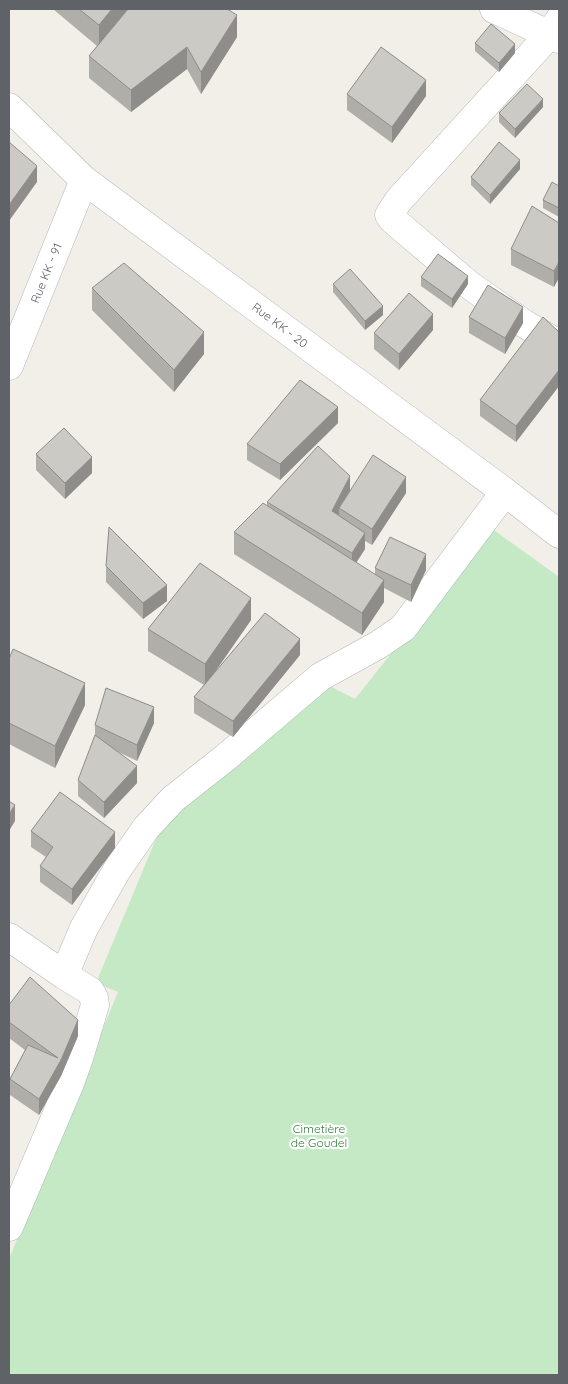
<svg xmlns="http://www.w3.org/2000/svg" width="568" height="1384" viewBox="0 0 568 1384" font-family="Quicksand,sans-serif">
	<rect width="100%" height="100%" fill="#f1efe8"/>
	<path fill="#c5e8c5" d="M491,528l68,49v798h-550v-116l109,-267 -22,-9 67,-161 161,-139 31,16z"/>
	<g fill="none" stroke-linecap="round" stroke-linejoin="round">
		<defs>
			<path id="minor" d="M494,9l65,30
				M559,20l-9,14 -151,166 -10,15 4,5 75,64 55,39 36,21
				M9,107l75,73 421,312 54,42
				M9,366l75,-186
				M9,937l55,38 26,16 4,7 1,7 -16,53 -9,25 -61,144
				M64,975l20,-47 33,-58 29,-42 27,-29 52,-41 95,-81 58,-32 25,-17 102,-136"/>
		</defs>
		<use href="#minor" stroke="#b5b8bc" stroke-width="29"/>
		<use href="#minor" stroke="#fff" stroke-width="28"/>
	</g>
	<path fill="#afaea9" d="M53,9h174l10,28 -36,57 -14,-25 -56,43 -42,-34v-22l8,-10z
		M475,43l40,10 -16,19 -24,-21z
		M347,94l79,2 -34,47 -45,-33z
		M543,107l-28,31 -16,-16v-9z
		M520,169l-30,35 -19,-19v-8z
		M559,186v31l-16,-9v-8z
		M559,223l-5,64 -43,-22v-16z
		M421,277l47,7 -16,24 -31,-22z
		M333,284l50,31 -18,15 -32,-38z
		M92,288l112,66 -30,38 -82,-82z
		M469,317l54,6 -18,31 -36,-21z
		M433,330l-34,40 -25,-21v-16z
		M559,332v54l-43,56 -36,-26v-16z
		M338,423l-58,57 -33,-20v-16z
		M36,454l56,19 -27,26 -29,-29z
		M350,490l56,3 -34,52 -7,-4v8l-9,14 19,11v-6l51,2 -15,32 -27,-14v14l-22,33 -128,-81v-22l33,-26v-4z
		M106,566l61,35 -24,18 -37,-37z
		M251,620l-38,55 87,-20 -67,82 -39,-24v-16l10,-12 -56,-34v-22z
		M9,659l76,46 -30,63 -46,-24z
		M154,723l-17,38 -21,-10 21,32 -33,35 -26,-22v-16l17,-45v-10z
		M31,831l84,17 -43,57 -32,-23v-16l6,-9 -15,-10z
		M9,1005l69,31 -17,40 -22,39 -29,-20v-16l15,-29 -16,-12z"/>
	<path fill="#8f8d8a" d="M112,9h18l-31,38v-22z
		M237,15v22l-36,57v-22z
		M515,44v9l-16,19v-9z
		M187,47v22l-56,43v-22z
		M426,80v16l-34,47v-16z
		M543,99v8l-28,31v-9z
		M520,160v9l-30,35v-9z
		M37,166v16l-28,39v-16z
		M559,262v16l-5,9v-16z
		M468,276v8l-16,24v-9z
		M383,306v9l-18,15v-9z
		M523,307v16l-18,31v-16z
		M433,314v16l-34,40v-16z
		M204,332v22l-30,38v-22z
		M559,370v16l-43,56v-16z
		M338,407v16l-58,57v-16z
		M92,457v16l-27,26v-16z
		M350,476v16l-11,16v6l-7,13v-16z
		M406,477v16l-34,52v-16z
		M365,533v16l-13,20v-16z
		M426,554v16l-15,32v-17z
		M384,580v22l-22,33v-22z
		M167,585v16l-24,18v-16z
		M251,598v22l-46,66v-22z
		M300,639v16l-67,82v-16z
		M85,683v22l-30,63v-22z
		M154,707v16l-17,38v-16z
		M137,766v17l-33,35v-16z
		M15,805v16l-6,10v-17z
		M115,832v16l-43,57v-16z
		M78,1020v16l-17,40 -22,39v-16z"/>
	<path fill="#cccac5" stroke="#8f8d8a" d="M79,9h33l-13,16z
		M128,9h99l10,6 -36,57 -14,-25 -56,43 -42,-34z
		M491,24l24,20 -16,19 -24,-20z
		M381,47l45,33 -34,47 -45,-33z
		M527,84l16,15 -28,30 -16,-16z
		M9,142l28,24 -28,39z
		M499,142l21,18 -30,35 -19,-18z
		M552,182l7,4v22l-16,-8z
		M532,206l27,17v39l-5,9 -43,-22z
		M438,254l30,22 -16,23 -31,-22z
		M124,263l80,69 -30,38 -82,-82z
		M350,269l33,37 -18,15 -32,-37z
		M488,285l35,22 -18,31 -36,-21z
		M409,293l24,21 -34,40 -25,-21z
		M543,317l16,15v38l-43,56 -36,-26z
		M300,380l38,27 -58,57 -33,-20z
		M64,428l28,29 -27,26 -29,-29z
		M318,446l32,30 -18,35 33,22 -13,20 -85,-51z
		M373,455l33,22 -34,52 -33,-21z
		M263,503l121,77 -22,33 -128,-81z
		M109,527l58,58 -24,18 -37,-37z
		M390,537l36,17 -15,31 -36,-17z
		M200,563l51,35 -46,66 -57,-35z
		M265,613l35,26 -67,82 -39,-24z
		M13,649l72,34 -30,63 -46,-23v-64z
		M106,688l48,19 -17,38 -42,-20z
		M95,735l42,31 -33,36 -26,-22z
		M60,792l55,40 -43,57 -32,-23 13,-19 -22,-16z
		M9,801l6,4 -6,9z
		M30,977l48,43 -17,40 -22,39 -29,-20 18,-34 30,13 -49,-36v-17z"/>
	<g text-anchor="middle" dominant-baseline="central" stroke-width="4.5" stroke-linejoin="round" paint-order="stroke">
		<g font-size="12" fill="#5f6368" stroke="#fff">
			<text transform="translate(46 273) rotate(-68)">Rue KK - 91</text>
			<text transform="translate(280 325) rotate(37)">Rue KK - 20</text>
		</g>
		<g font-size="12" fill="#348238" stroke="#fff">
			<text x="319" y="1128">Cimetière<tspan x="319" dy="14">de Goudel</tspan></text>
		</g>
	</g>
	<rect width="568" height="1384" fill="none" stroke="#5f6368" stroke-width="20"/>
</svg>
